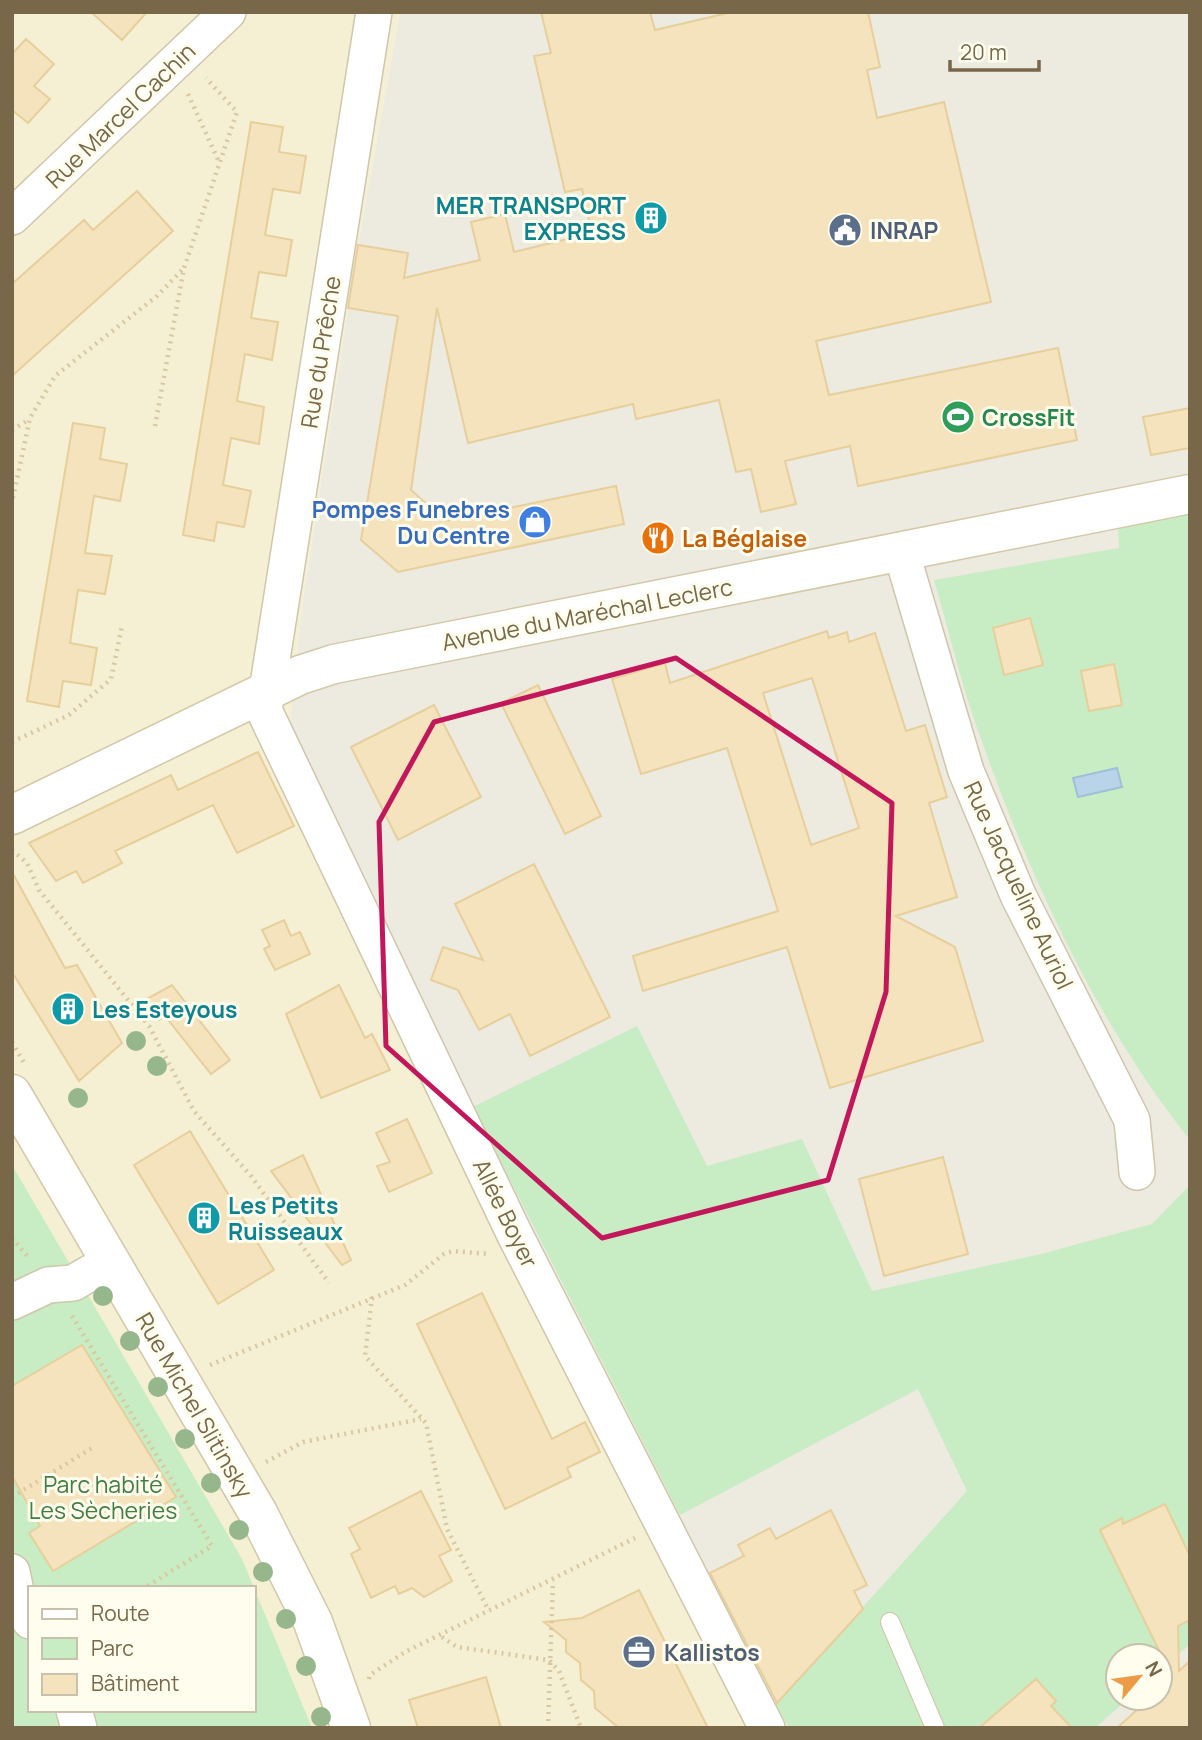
<svg xmlns="http://www.w3.org/2000/svg" width="1202" height="1740" viewBox="0 0 1202 1740" font-family="Manrope,sans-serif">
	<rect width="100%" height="100%" fill="#fdfbe6"/>
	<path fill="#f5efd4" fill-rule="evenodd" d="M12,12h388l-42,233 -56,361 -11,123 219,455 281,544h-779zM30,1588h224v122h-224z"/>
	<path fill="#edeae0" fill-rule="evenodd" d="M400,12h790v1716h-401l-279,-544 -220,-455 12,-123 56,-361zM1118,1656h42v42h-42z"/>
	<path fill="#c8ecc3" fill-rule="evenodd" d="M1190,512v628c-97,-122 -164,-271 -215,-418 -16,-46 -27,-95 -41,-142l185,-32 -1,-22z
		M637,1026l70,140 95,-27 70,152 169,-37 111,-30 38,-39v459l-30,27v-15h-42v42h11l-34,30h-306l-13,-24 191,-213 -49,-102 -238,126 -207,-408z
		M12,1165l230,394 70,169h-300zM30,1588h224v122h-224z"/>
	<path fill="#b9d3e8" stroke="#9fc0da" stroke-width="2" d="M1117,768l5,19 -44,10 -5,-19z"/>
	<path fill="#f4e3bc" stroke="#e7cf9c" stroke-width="2" fill-rule="evenodd" d="M91,12h56l-25,28z
		M541,12h109l5,18 77,-18h136l12,55 -13,3 10,48 67,-16 47,200 -175,39 13,54 229,-47 19,92 -219,46 -8,-40 -65,15 11,43 -35,8 -10,-43 -15,3 -17,-72 -83,19 -3,-15 -165,39 -31,-135 -26,182 35,31 170,-35 8,38 -226,48 -37,-32 37,-224 -50,-8 10,-63 50,8 -4,25 76,-18 -9,-38 34,-8 9,38 78,-19 -10,-44 -17,3 -31,-136 17,-3z
		M26,39l28,25 -20,22 16,13 -22,24 -16,-13v-56z
		M251,122l32,5 -4,25 27,4 -6,37 -27,-4 -8,46 27,5 -6,36 -27,-4 -8,46 27,4 -6,38 -27,-6 -8,47 27,6 -5,37 -28,-6 -8,47 28,6 -7,36 -27,-5 -3,19 -31,-6z
		M137,191l36,40 -161,145v-92l72,-64 9,10z
		M1190,408v40l-39,7 -8,-38z
		M73,423l32,5 -5,31 27,5 -7,37 -26,-5 -9,57 27,3 -7,38 -27,-4 -8,53 27,5 -6,37 -28,-4 -4,26 -32,-6z
		M1030,618l13,47 -39,10 -11,-47z
		M827,631l2,7 18,-6 2,10 26,-9 31,98 19,-6 22,72 -18,6 28,94 -61,19 59,31 28,94 -153,47 -43,-141 -144,44 -10,-35 145,-45 -51,-163 -86,26 -29,-95 53,-16 5,20zM812,678l47,150 -48,17 -48,-152z
		M1114,664l8,41 -33,6 -8,-40z
		M538,685l63,131 -36,18 -64,-131z
		M434,705l47,92 -83,43 -47,-93z
		M258,752l36,74 -57,27 -24,-48 -98,46 7,12 -39,20 -7,-12 -20,10 -27,-38 142,-68 7,15z
		M534,864l76,153 -80,39 -20,-42 -31,16 -21,-40 -27,-10 12,-33 40,13 -28,-56z
		M12,872l53,96 12,-3 45,78 -43,38 -67,-109z
		M284,920l7,16 9,-4 10,22 -35,16 -11,-21 6,-3 -8,-16z
		M172,985l58,75 -19,14 -46,-58 -6,4 -16,-19z
		M339,985l26,53 7,-4 18,36 -69,28 -35,-84z
		M407,1119l25,54 -43,19 -12,-26 13,-4 -14,-29z
		M190,1131l84,139 -56,34 -84,-139z
		M303,1155l48,105 -9,5 -71,-94z
		M943,1157l25,97 -84,22 -25,-97z
		M482,1293l70,146 33,-17 15,30 -33,16 4,9 -66,32 -88,-185z
		M82,1345l94,152 -123,74 -24,-38 11,-7 -28,-50v-90z
		M421,1491l30,59 -12,6 13,25 -28,16 -12,-9 -13,6 -4,-8 -24,12 -20,-44 9,-5 -11,-21z
		M1165,1504l25,52v64l-12,6 1,45 11,-10v67h-73l33,-30h10v-10l12,-11 -72,-147 22,-12 1,6z
		M831,1510l36,75 -13,6 9,18 -86,94 -67,-130 34,-17 -6,-11 32,-17 6,11z
		M639,1590l69,138h-89l-24,-20 -1,-17 -13,-11 -1,-17 -14,-11v-12l-22,-18 38,-4z
		M486,1677l15,51h-83l-9,-28z
		M1036,1679l20,22 -5,5 21,22h-93z"/>
	<g fill="none" stroke-linecap="round" stroke-linejoin="round">
		<defs>
			<path id="lane" d="M890,1622l45,106"/>
			<path id="street" d="M374,12l-110,698 250,523 253,495
				M12,217l216,-205
				M901,551l65,220 52,124 114,225 5,52
				M12,1302l36,-17 25,-2 38,-22
				M12,1572l7,34 11,15
				M74,1710l5,18"/>
			<path id="secondary" d="M12,815l288,-140 34,-11 856,-170
				M12,1094l246,419 55,109 38,106"/>
		</defs>
		<use href="#lane" stroke="#cfc6ab" stroke-width="20"/>
		<use href="#street" stroke="#cfc6ab" stroke-width="38"/>
		<use href="#secondary" stroke="#d3c8a8" stroke-width="41"/>
		<path stroke="#d9c79f" stroke-width="4.5" stroke-dasharray="2 5" stroke-linecap="butt" d="M188,94l31,68
			M155,426l29,-158 53,-156 -31,-34
			M12,430l18,-11
			M13,498l17,-80 25,-42 102,-80 26,-27
			M12,742l57,-27 42,-36 11,-53
			M12,850l15,13 12,27 110,136 45,85 57,65 78,107
			M12,1042l12,21
			M12,1238l17,20
			M372,1297l-7,59 61,67 21,106 42,82
			M72,1316l140,230 -68,42
			M210,1365l195,-80 39,-31 9,-3 36,3
			M266,1462l37,-20 118,-23
			M12,1497l80,-49
			M442,1637l15,10 92,13 10,11 22,57
			M369,1679l1,-4 35,-23 230,-114
			M548,1728l5,-147"/>
		<use href="#lane" stroke="#fff" stroke-width="18"/>
		<use href="#street" stroke="#fff" stroke-width="35"/>
		<use href="#secondary" stroke="#fff" stroke-width="38"/>
	</g>
	<g fill="#96b68b">
		<circle cx="136" cy="1041" r="10"/>
		<circle cx="157" cy="1066" r="10"/>
		<circle cx="78" cy="1098" r="10"/>
		<circle cx="103" cy="1296" r="10"/>
		<circle cx="130" cy="1341" r="10"/>
		<circle cx="158" cy="1387" r="10"/>
		<circle cx="185" cy="1439" r="10"/>
		<circle cx="211" cy="1483" r="10"/>
		<circle cx="239" cy="1530" r="10"/>
		<circle cx="263" cy="1572" r="10"/>
		<circle cx="286" cy="1619" r="10"/>
		<circle cx="306" cy="1666" r="10"/>
		<circle cx="321" cy="1717" r="10"/>
	</g>
	<path fill="none" stroke="#c2185b" stroke-width="5" stroke-linejoin="round" d="M676,658l216,145 -6,189 -58,188 -226,58 -216,-192 -7,-224 55,-100z"/>
	<defs>
		<symbol id="building-disc" viewBox="-11 -11 22 22"><circle r="9.5" fill="#0f9aa8" stroke="#fffded"/><path d="M-4-6H4V6H1V3H-1V6H-4ZM-2.5-4.3h1.7v1.8h-1.7ZM.8-4.3h1.7v1.8H.8ZM-2.5-1h1.7V.8h-1.7ZM.8-1h1.7V.8H.8Z" fill="#fff"/></symbol>
		<symbol id="civic-disc" viewBox="-11 -11 22 22"><circle r="9.5" fill="#5c6f8a" stroke="#fffded"/><path d="M-.6-6.5H3V-4.5H.6V-3L4-1V1h2V6H-6V1h2V-1L-.6-3ZM-1.2 2.5V6h2.4V2.5Z" fill="#fff"/></symbol>
		<symbol id="stadium-disc" viewBox="-11 -11 22 22"><circle r="9.5" fill="#2e9e5b" stroke="#fffded"/><path d="M0-5a6.5 5 0 1 0 0 10a6.5 5 0 1 0 0-10ZM-3.5-1.8h7v3.6h-7Z" fill="#fff"/></symbol>
		<symbol id="shop-disc" viewBox="-11 -11 22 22"><circle r="9.5" fill="#3f7fe0" stroke="#fffded"/><path d="M-5-2.5h2.3a2.7 3.5 0 0 1 5.4 0H5L5.5 6h-11ZM-1.5-2.5h3a1.5 2.3 0 0 0-3 0Z" fill="#fff"/></symbol>
		<symbol id="restaurant-disc" viewBox="-11 -11 22 22"><circle r="9.5" fill="#e8710a" stroke="#fffded"/><path d="M-5-6h1v4h1v-4h1v4h1v-4h1v5L-1.5 .5V6h-2V.5L-5-1ZM5-6V6H3V1.5H1.5Q1.5-4 5-6Z" fill="#fff"/></symbol>
		<symbol id="office-disc" viewBox="-11 -11 22 22"><circle r="9.5" fill="#5c6f8a" stroke="#fffded"/><path d="M-6-3h4V-5.5h4V-3h4V5H-6ZM-1-4.5V-3h2v-1.5ZM-6 0V1H6V0Z" fill="#fff"/></symbol>
	</defs>
	<g fill-rule="evenodd">
		<use href="#building-disc" x="632" y="199" width="38" height="38"/>
		<use href="#civic-disc" x="826" y="211" width="38" height="38"/>
		<use href="#stadium-disc" x="939" y="398" width="38" height="38"/>
		<use href="#shop-disc" x="516" y="503" width="38" height="38"/>
		<use href="#restaurant-disc" x="639" y="519" width="38" height="38"/>
		<use href="#building-disc" x="49" y="990" width="38" height="38"/>
		<use href="#building-disc" x="185" y="1199" width="38" height="38"/>
		<use href="#office-disc" x="620" y="1633" width="38" height="38"/>
	</g>
	<g text-anchor="middle" dominant-baseline="central" stroke-width="6" stroke-linejoin="round" paint-order="stroke">
		<g font-size="23" fill="#786749" stroke="#fffded">
			<text transform="translate(120 115) rotate(-44)">Rue Marcel Cachin</text>
			<text transform="translate(320 352) rotate(-81)">Rue du Prêche</text>
			<text transform="translate(587 614) rotate(-11)">Avenue du Maréchal Leclerc</text>
			<text transform="translate(1019 885) rotate(65)">Rue Jacqueline Auriol</text>
			<text transform="translate(506 1213) rotate(64)">Allée Boyer</text>
			<text transform="translate(195 1405) rotate(60)">Rue Michel Slitinsky</text>
		</g>
		<g font-size="23" font-weight="bold" fill="#0d838f" stroke="#fffded" text-anchor="start">
			<text x="626" y="205" text-anchor="end">MER TRANSPORT<tspan x="626" dy="26">EXPRESS</tspan></text>
			<text x="92" y="1009">Les Esteyous</text>
			<text x="228" y="1205">Les Petits<tspan x="228" dy="26">Ruisseaux</tspan></text>
		</g>
		<g font-size="23" font-weight="bold" fill="#4e5e75" stroke="#fffded" text-anchor="start">
			<text x="870" y="230">INRAP</text>
			<text x="664" y="1652">Kallistos</text>
		</g>
		<g font-size="23" font-weight="bold" fill="#27864d" stroke="#fffded" text-anchor="start">
			<text x="982" y="417">CrossFit</text>
		</g>
		<g font-size="23" font-weight="bold" fill="#366cbe" stroke="#fffded" text-anchor="end">
			<text x="510" y="509">Pompes Funebres<tspan x="510" dy="26">Du Centre</tspan></text>
		</g>
		<g font-size="23" font-weight="bold" fill="#c56008" stroke="#fffded" text-anchor="start">
			<text x="682" y="538">La Béglaise</text>
		</g>
		<g font-size="23" fill="#417e41" stroke="#fffded">
			<text x="103" y="1484">Parc habité<tspan x="103" dy="26">Les Sècheries</tspan></text>
		</g>
	</g>
	<rect width="1202" height="1740" fill="none" stroke="#786749" stroke-width="28"/>
	<rect x="28" y="1586" width="228" height="126" fill="#fffded" stroke="#c9c1ab" stroke-width="2"/>
	<rect x="42" y="1609" width="35" height="10" fill="#ffffff" stroke="#c9c1ab" stroke-width="2"/>
	<text x="91" y="1621" font-size="21" fill="#786749">Route</text>
	<rect x="42" y="1638" width="35" height="21" fill="#c8ecc3" stroke="#c9c1ab" stroke-width="2"/>
	<text x="91" y="1656" font-size="21" fill="#786749">Parc</text>
	<rect x="42" y="1674" width="35" height="21" fill="#f4e3bc" stroke="#c9c1ab" stroke-width="2"/>
	<text x="91" y="1691" font-size="21" fill="#786749">Bâtiment</text>
	<g transform="translate(1139 1677) rotate(61)"><circle r="33" fill="#fffded" stroke="#c9c1ab" stroke-width="2"/>
	<path d="M0-5L12 26L0 18L-12 26Z" fill="#ec9c46"/>
	<text y="-10" font-size="19" font-weight="bold" text-anchor="middle" fill="#786749">N</text>
	</g>
	<path d="M950 60v10h89v-10" fill="none" stroke="#786749" stroke-width="3.5"/>
	<text x="960" y="60" font-size="21" fill="#786749" stroke="#fffded" stroke-width="5" paint-order="stroke">20 m</text>
</svg>
